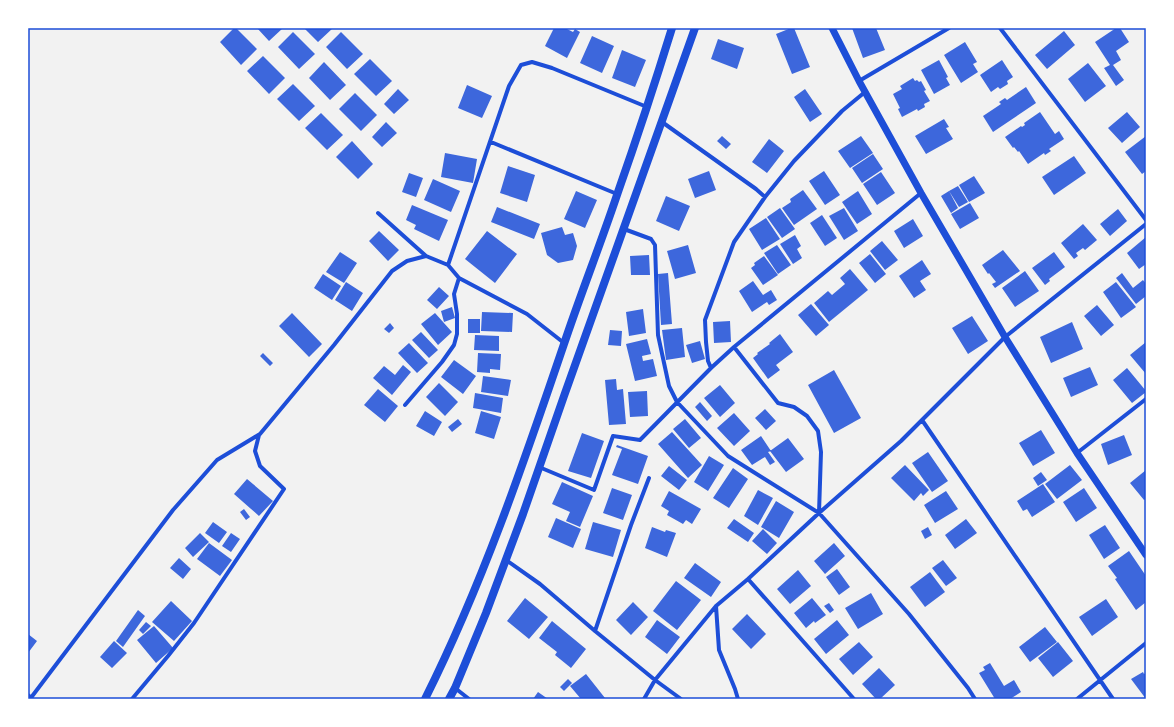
<svg xmlns="http://www.w3.org/2000/svg" width="1174" height="727" viewBox="0 0 1174 727" font-family="'Times New Roman',serif">
	<rect width="100%" height="100%" fill="#f2f2f2"/>
	<path fill="#3d67dc" d="M234,28h2l21,21 -16,16 -21,-23z
		M257,28h26l-14,13z
		M304,28h29l-15,14z
		M554,28h11l8,4 2,-3 5,3 -13,26 -22,-12z
		M791,28h3l16,39 -18,7 -16,-40z
		M852,28h24l9,22 -22,8z
		M1116,28h4l9,14 -13,9 5,9 -8,5 11,15 -8,6 -12,-18 6,-3 -15,-23z
		M1064,31l11,14 -28,24 -12,-14z
		M293,32l22,22 -16,15 -21,-22z
		M341,32l22,22 -16,15 -21,-22z
		M592,36l22,10 -12,27 -22,-10z
		M718,39l26,9 -7,21 -26,-10z
		M965,42l12,20 -4,2 5,8 -17,11 -17,-28z
		M622,50l24,10 -11,27 -23,-9z
		M263,56l22,22 -16,16 -22,-23z
		M370,59l22,22 -16,15 -22,-22z
		M939,60l9,17 -2,1 4,7 -16,9 -13,-24z
		M1002,60l11,17 -6,4 1,3 -8,5 -2,-2 -7,5 -11,-17z
		M324,62l22,23 -16,15 -21,-22z
		M1088,63l18,23 -21,16 -17,-23z
		M913,78l2,3 2,-1 2,2 2,-1 5,9 -2,1 6,10 -6,3 1,3 -7,4 -1,-2 -15,8 -4,-8 2,-1 -7,-14 9,-5 -2,-3z
		M293,84l22,22 -16,15 -22,-22z
		M467,85l25,11 -10,22 -24,-10z
		M1026,87l10,16 -43,29 -10,-16 18,-12 -2,-2 6,-4 2,2z
		M398,89l11,11 -15,14 -10,-10z
		M805,89l17,25 -12,8 -16,-25z
		M355,93l22,22 -16,16 -22,-22z
		M1040,112l15,22 4,-3 5,8 -15,10 2,2 -6,4 -1,-2 -16,11 -9,-13 -1,1 -4,-5 -1,1 -8,-11 16,-11 1,1 3,-2 -1,-2z
		M1127,112l13,15 -18,16 -14,-15z
		M321,113l22,22 -16,15 -22,-22z
		M944,119l5,8 -3,1 7,11 -27,15 -11,-18z
		M386,122l11,11 -15,14 -10,-10z
		M722,136l9,8 -5,5 -9,-8z
		M861,136l12,17 -23,15 -12,-17z
		M1146,136v35l-4,3 -17,-22z
		M769,139l15,12 -17,22 -15,-11z
		M352,141l21,23 -15,15 -22,-22z
		M445,153l32,6 -4,24 -32,-6z
		M873,154l10,15 -21,14 -10,-15z
		M1074,156l12,17 -32,22 -12,-18z
		M508,166l27,9 -8,27 -27,-9z
		M709,171l7,19 -21,8 -7,-19z
		M824,171l16,24 -15,10 -16,-24z
		M881,172l14,21 -18,12 -14,-21z
		M409,173l14,5 -7,19 -14,-5z
		M974,176l11,17 -16,9 -10,-17z
		M433,179l27,12 -9,21 -27,-12z
		M958,186l10,16 -9,5 -10,-16z
		M803,190l14,19 -23,16 -12,-17 9,-6 -1,-3z
		M576,191l21,9 -12,28 -21,-9z
		M858,191l14,23 -15,10 -15,-22z
		M949,191l9,17 -7,5 -10,-17z
		M666,196l24,10 -11,25 -23,-10z
		M970,203l9,15 -19,11 -9,-15z
		M412,205l36,15 -9,21 -25,-12 2,-4 -10,-5z
		M497,207l43,17 -6,15 -43,-17z
		M780,208l15,21 -13,9 -15,-21z
		M844,208l14,23 -14,9 -15,-24z
		M1118,209l9,12 -17,15 -10,-12z
		M822,215l15,23 -12,8 -15,-23z
		M766,218l14,21 -18,11 -13,-21z
		M913,219l10,17 -19,12 -10,-17z
		M1083,224l14,16 -12,10 -2,-2 -7,5 2,3 -4,3 -13,-16z
		M562,227l3,8 8,-2 4,13 -4,14 -15,3 -11,-8 -6,-22z
		M379,231l20,19 -11,11 -19,-20z
		M487,231l30,23 -22,29 -30,-24z
		M795,235l6,11 -4,3 5,9 -9,6 -13,-20z
		M1146,237v27l-7,5 -12,-16z
		M882,241l16,19 -13,10 -15,-19z
		M688,245l8,28 -21,6 -8,-28z
		M777,245l14,20 -13,9 -14,-21z
		M1003,250l17,21 -25,17 -3,-4 4,-2 -7,-9 -1,1 -6,-9z
		M340,252l17,11 -13,20 -18,-11z
		M1054,252l11,15 -16,12 1,2 -5,4 -13,-17z
		M870,254l16,20 -11,9 -16,-20z
		M649,255l1,20h-19l-1,-19z
		M764,256l14,19 -15,10 -12,-17 4,-3 -1,-2z
		M922,260l9,14 -11,7 6,9 -12,8 -15,-22z
		M850,269l18,21 -39,32 -15,-19 14,-12 4,4 13,-11 -5,-6z
		M1025,271l14,20 -24,16 -13,-19z
		M668,273l4,51 -11,1 -3,-51z
		M1122,273l11,15 10,-8 3,4v12l-10,8 -20,-26z
		M323,274l18,12 -9,14 -18,-12z
		M753,281l10,14 8,-5 6,10 -8,5 -2,-3 -15,10 -13,-21z
		M346,282l17,11 -11,18 -17,-11z
		M1116,282l20,25 -15,11 -18,-26z
		M439,287l10,9 -12,13 -10,-9z
		M811,304l18,21 -13,11 -18,-21z
		M1097,305l17,20 -13,11 -17,-20z
		M452,307l3,11 -11,4 -3,-11z
		M643,309l3,24 -17,3 -3,-24z
		M482,312l31,1 -1,19 -31,-1z
		M292,313l30,31 -13,13 -30,-31z
		M435,313l17,19 -14,13 -17,-21z
		M972,316l16,25 -20,13 -16,-26z
		M468,319h12v14h-12z
		M730,321l1,21 -17,1 -1,-21z
		M1072,322l11,27 -32,14 -11,-26z
		M390,323l4,5 -5,5 -5,-4z
		M682,328l3,29 -19,3 -4,-30z
		M610,330l12,1 -1,15 -13,-1z
		M421,332l17,18 -9,8 -17,-18z
		M780,334l13,18 -17,13 4,5 -12,9 -15,-21 5,-4 -1,-1 13,-9 -1,-1z
		M475,335l24,1v15l-25,-1z
		M647,339l4,15 -9,2 1,5 10,-2 4,17 -22,5 -9,-37z
		M700,341l5,18 -13,4 -6,-18z
		M1146,342v32l-16,-19z
		M409,343l19,20 -11,10 -19,-20z
		M263,353l10,10 -3,3 -10,-10z
		M478,353l23,1 -1,16 -10,-1v4l-13,-1z
		M454,360l22,16 -13,18 -22,-17z
		M403,365l8,7 -19,23 -19,-17 11,-12 11,9z
		M1090,367l8,18 -27,12 -8,-19z
		M1127,368l19,23v1l-14,11 -19,-23z
		M834,370l27,48 -27,15 -26,-48z
		M483,376l28,4 -3,16 -27,-4z
		M616,379l1,11 6,-1 3,35 -17,1 -4,-45z
		M439,383l19,19 -13,14 -19,-19z
		M720,385l15,18 -15,14 -16,-19z
		M378,389l20,17 -13,16 -21,-17z
		M647,391l1,25 -18,1 -2,-25z
		M475,393l28,5 -2,15 -28,-5z
		M700,402l12,14 -5,5 -12,-14z
		M765,409l11,12 -10,9 -11,-12z
		M425,411l17,11 -8,14 -18,-10z
		M481,411l20,6 -7,22 -19,-6z
		M734,413l16,18 -16,15 -17,-18z
		M458,419l4,5 -10,8 -4,-5z
		M685,419l16,19 -12,10 -16,-19z
		M1041,430l14,23 -22,13 -14,-23z
		M672,432l30,33 -14,13 -30,-34z
		M582,433l22,8 -13,37 -23,-7z
		M1124,435l8,20 -24,10 -7,-21z
		M761,436l10,15 -3,1 7,10 -5,3 -5,-8 -13,8 -11,-15z
		M788,438l16,21 -18,13 -16,-21z
		M617,445l31,11 -10,28 -26,-9 10,-26 -6,-2z
		M928,452l20,29 -16,11 -20,-29z
		M709,456l15,9 -16,26 -14,-9z
		M905,465l24,25 -6,6 -2,-3 -7,8 -23,-23z
		M1070,465l12,15 -25,19 -12,-15z
		M669,466l18,14 -8,10 -18,-14z
		M733,468l15,11 -19,29 -16,-10z
		M1146,470v29l-2,1 -14,-17z
		M1041,472l6,8 -9,6 -5,-8z
		M247,479l26,22 -14,15 -25,-22z
		M562,482l31,14 -13,31 -14,-6 4,-9 -18,-8z
		M1043,484l12,18 -23,15 -5,-8 -4,2 -6,-10z
		M612,488l20,7 -9,25 -20,-7z
		M1084,488l13,20 -21,14 -13,-20z
		M758,490l15,8 -15,27 -14,-9z
		M669,491l32,18 -9,15 -6,-4 -3,4 -16,-9 2,-4 -8,-5z
		M946,491l12,18 -23,14 -11,-18z
		M776,501l18,11 -15,26 -18,-11z
		M244,509l6,8 -4,3 -6,-8z
		M556,518l25,11 -8,19 -25,-11z
		M734,519l20,14 -6,9 -21,-14z
		M966,519l11,14 -22,16 -10,-14z
		M213,522l14,10 -8,11 -14,-10z
		M593,522l28,8 -8,27 -28,-8z
		M1105,525l15,23 -16,11 -15,-24z
		M652,527l13,5 1,-2 10,3 -9,24 -22,-9z
		M928,527l4,8 -7,4 -4,-8z
		M763,529l14,14 -10,11 -15,-13z
		M200,533l9,9 -16,15 -8,-9z
		M231,533l9,6 -9,13 -9,-6z
		M209,543l23,17 -12,16 -23,-17z
		M834,543l11,13 -20,18 -11,-13z
		M1129,551l17,25v26l-10,8 -21,-31 2,-1 -9,-12z
		M179,558l12,11 -8,10 -13,-11z
		M943,560l14,18 -11,8 -14,-18z
		M695,563l26,19 -10,15 -27,-19z
		M837,569l13,18 -11,8 -13,-18z
		M798,570l13,16 -21,18 -13,-15z
		M930,572l15,20 -20,15 -15,-20z
		M676,581l25,19 -24,30 -24,-19z
		M871,593l12,21 -25,15 -13,-21z
		M525,598l23,19 -19,22 -22,-18z
		M812,598l14,17 -11,8 -1,-2 -8,7 -12,-15z
		M1106,599l12,18 -26,19 -13,-19z
		M171,601l21,20 -18,20 -22,-19z
		M633,602l15,15 -17,18 -15,-15z
		M829,603l5,7 -4,3 -6,-7z
		M138,610l7,6 -22,31 -7,-6z
		M747,614l19,20 -15,15 -19,-20z
		M657,620l23,17 -13,17 -22,-17z
		M837,620l12,15 -23,19 -12,-15z
		M552,621l34,28 -15,19 -16,-13 2,-3 -18,-14z
		M146,622l5,4 -8,8 -4,-4z
		M154,626l19,22 -17,15 -19,-23z
		M1045,627l12,15 -27,20 -11,-15z
		M28,634l9,7 -9,12z
		M114,641l13,12 -15,15 -12,-11z
		M859,642l14,15 -20,18 -14,-16z
		M1058,642l15,19 -20,16 -15,-19z
		M990,663l14,23 10,-6 7,12 -11,7h-15l-16,-26 6,-3 -2,-3z
		M879,668l16,17 -15,14h-4l-14,-15z
		M1143,672l1,2 2,-1v26l-15,-20z
		M586,674l19,24 -2,1h-22l-11,-13z
		M568,679l4,4 -8,8 -4,-4z
		M538,692l10,7h-15z"/>
	<g fill="none" stroke-linecap="round" stroke-linejoin="round">
		<path stroke="#1d4ed8" stroke-width="4" d="M1000,28l146,192
			M859,81l90,-53
			M662,122l94,67 9,8 29,-36 48,-50 23,-19
			M491,142l126,52
			M378,213l48,43 22,9 11,13 68,36 37,29
			M624,229l27,10 4,6 3,90 11,51 8,16 51,54 91,57 90,101 59,74 7,11
			M448,265l61,-179 12,-21 11,-3 20,6 95,39
			M734,347l44,56 16,4 13,9 11,15 3,21 -2,61
			M711,368l-3,-7 -2,-19 -1,-22 29,-78 31,-45
			M405,405l37,-43 12,-17 3,-11v-20l-3,-20 5,-16
			M922,420l191,279
			M1077,453l69,-54
			M539,467l55,23 19,-54 27,4 71,-72 23,-21 187,-154
			M506,560l34,24 55,47 60,49 26,19
			M748,579l106,120
			M716,606l3,44 16,39 3,10
			M595,631l36,-106 18,-47
			M455,688l14,11
			M30,699l143,-189 44,-50 43,-26 74,-89 58,-74 15,-10 19,-5
			M132,699l36,-43 26,-33 90,-134 -24,-23 -5,-15 4,-16
			M644,699l11,-19 61,-74 32,-27 71,-66 82,-72 104,-104 141,-113
			M1077,699l69,-56"/>
		<path stroke="#1d4ed8" stroke-width="7" d="M832,28l27,53 62,112 84,144 72,116 69,102
			M28,697l2,2"/>
		<path stroke="#1d4ed8" stroke-width="8" d="M425,699c57,-114 98,-234 139,-355 17,-51 37,-101 54,-152 19,-54 37,-109 54,-164
			M449,699l6,-11 31,-75 37,-99 41,-118 131,-368"/>
	</g>
	<rect width="1174" height="727" fill="none" stroke="#ffffff" stroke-width="58"/>
	<rect x="29" y="29" width="1116" height="669" fill="none" stroke="#1d4ed8" stroke-width="1.5"/>
</svg>
